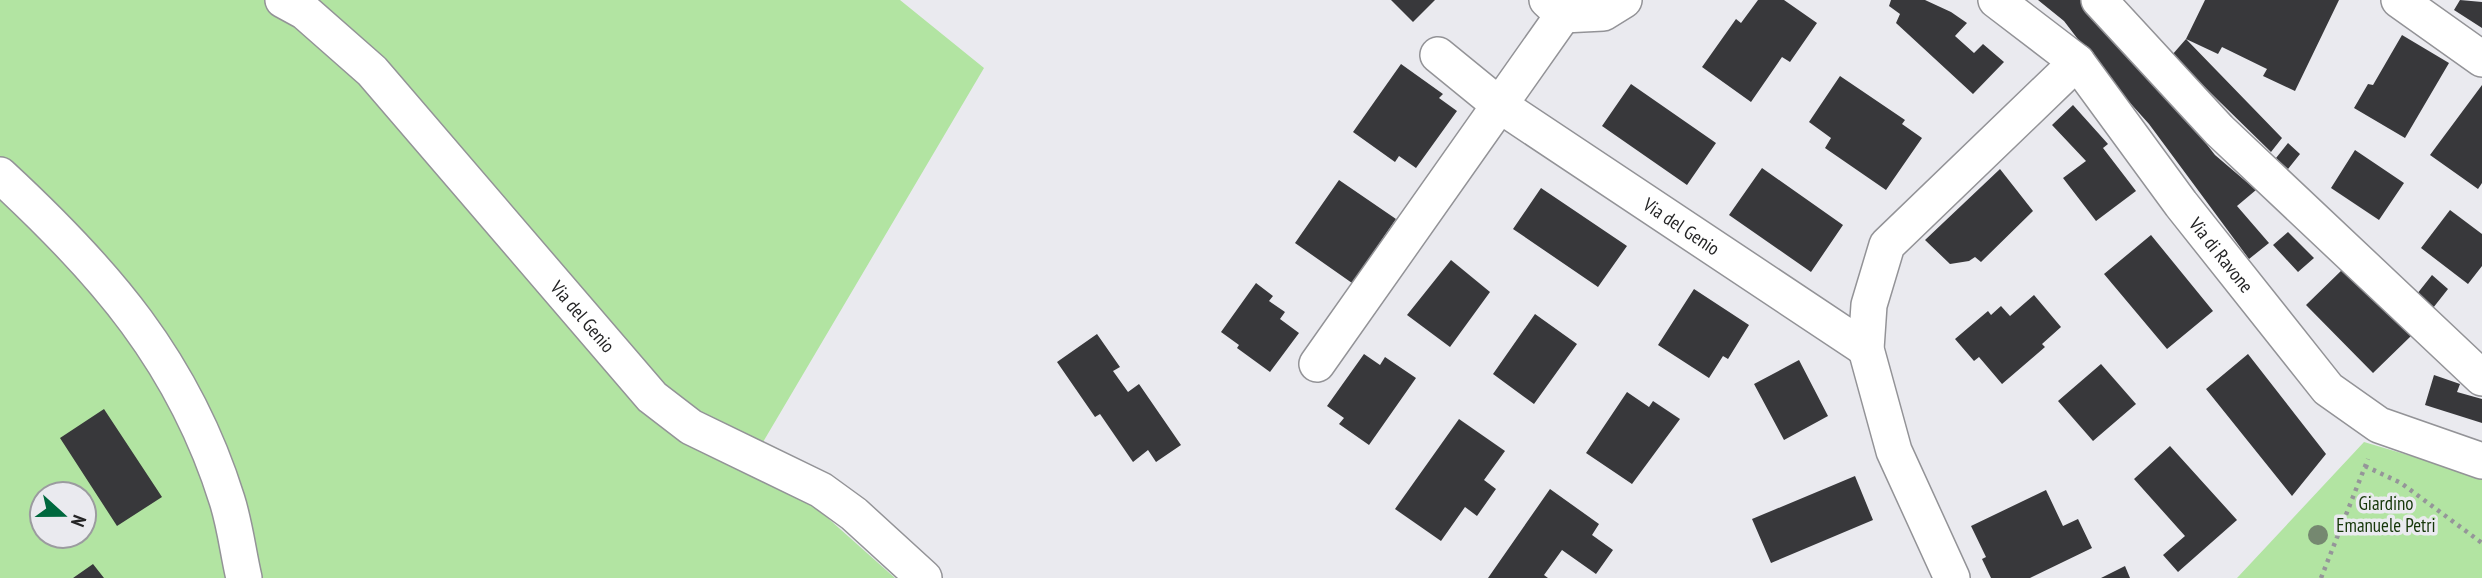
<svg xmlns="http://www.w3.org/2000/svg" width="2482" height="578" viewBox="0 0 2482 578" font-family="'PT Sans Narrow',sans-serif">
	<rect width="100%" height="100%" fill="#eaeaef"/>
	<path fill="#b2e4a2" fill-rule="evenodd" d="M0,0h900l84,68 -228,386 139,124h-895zM42,494h42v42h-42z
		M2364,442l118,35v101h-245z"/>
	<path fill="#38383b" d="M1391,0h44l-22,22z
		M1758,0h26l33,23 -27,39 -8,-5 -31,45 -49,-35 34,-48 5,4z
		M1891,0h34l26,12 16,11 -12,13 19,17 9,-9 21,18 -31,32 -77,-71 4,-9 -11,-8z
		M2038,0h42l55,53 80,102 41,35 -19,16 32,37 -20,16 -100,-135 -43,-48 -42,-55z
		M2205,0h134l-44,91 -32,-15 4,-7 -45,-22 -4,7 -32,-15z
		M2460,0l22,2v26l-28,-18z
		M2402,35l47,28 -44,75 -51,-30 14,-24 5,1z
		M2186,39l96,99 -11,14 -99,-97z
		M1401,64l42,30 -4,4 18,13 -41,57 -17,-12 -4,6 -42,-30z
		M1840,76l65,44 -3,4 20,14 -36,52 -61,-42 6,-10 -22,-16z
		M1631,84l85,59 -29,42 -85,-59z
		M2482,85v98l-4,6 -48,-34z
		M2073,105l35,39 -5,4 33,43 -40,30 -33,-43 23,-17 -34,-36z
		M2288,143l12,11 -12,15 -12,-11z
		M2355,150l49,33 -25,37 -48,-32z
		M1762,168l81,57 -32,47 -82,-57z
		M2000,169l33,42 -52,51 -6,-5 -6,4 -19,3 -25,-24z
		M1339,180l57,39 -44,64 -57,-40z
		M1541,188l86,58 -29,41 -85,-58z
		M2450,210l32,24v32l-14,18 -47,-36z
		M2288,232l26,26 -16,14 -25,-27z
		M2151,235l62,76 -46,38 -63,-75z
		M1451,260l39,32 -40,55 -43,-32z
		M2344,268l67,68 -38,37 -67,-68z
		M2432,275l16,14 -15,19 -16,-14z
		M1256,283l17,13 -4,5 16,11 -5,7 19,14 -29,39 -33,-24 2,-3 -18,-13z
		M1694,289l55,36 -21,34 -5,-3 -14,22 -51,-33z
		M2034,295l27,32 -19,17 3,3 -43,37 -23,-27 -5,4 -19,-22 33,-28 3,4 10,-9 9,10z
		M1535,314l42,30 -43,60 -41,-30z
		M1097,334l23,33 -7,4 15,21 11,-8 42,61 -25,17 -8,-12 -15,12 -33,-48 -5,3 -38,-55z
		M1364,354l16,11 5,-8 31,21 -47,67 -30,-21 5,-6 -17,-12z
		M2248,354l78,100 -34,42 -86,-107z
		M1799,360l29,56 -44,24 -30,-56z
		M2101,364l35,40 -43,37 -35,-40z
		M2434,375l26,9 -3,8 25,7v24l-57,-18z
		M1627,392l22,15 4,-6 27,18 -48,65 -46,-31z
		M104,409l58,88 -45,29 -57,-88z
		M1459,419l46,32 -21,29 12,9 -19,27 -12,-9 -24,34 -46,-32z
		M2170,446l67,74 -59,52 -15,-17 22,-19 -51,-57z
		M1855,476l18,44 -102,43 -19,-44z
		M1550,489l49,35 -7,11 21,15 -17,24 -34,-24 -18,25 4,3h-60z
		M2046,490l17,36 15,-7 14,29 -62,30h-39l-9,-19 4,-2 -15,-31z
		M93,564l11,14h-31z
		M2125,566l5,12h-29z"/>
	<g fill="none" stroke-linecap="round" stroke-linejoin="round">
		<defs>
			<g id="minor">
				<path id="s1" d="M283,0l22,12 67,59 280,326 39,30 130,63 33,24 70,64"/>
				<path d="M1547,0l16,15 40,-2 21,-13"/>
				<path id="s2" d="M1996,0l81,62 104,142 147,185 51,36 103,36"/>
				<path d="M2099,0l120,130 263,248"/>
				<path d="M2399,0l83,59"/>
				<path id="s3" d="M1438,55l60,49 368,245"/>
				<path d="M0,175c104,96 184,187 227,325 8,25 11,52 17,78"/>
				<path d="M1317,364l246,-349"/>
				<path d="M1952,578l-58,-127 -28,-102 3,-44 18,-60 190,-183"/>
			</g>
		</defs>
		<use href="#minor" stroke="#939397" stroke-width="38"/>
		<path stroke="#959599" stroke-width="4.5" stroke-dasharray="3.5 5" stroke-linecap="butt" d="M2365,466l36,17 81,60
			M2321,578l47,-119"/>
		<use href="#minor" stroke="#fff" stroke-width="35"/>
	</g>
	<circle fill="#758870" cx="2318" cy="535" r="10"/>
	<g text-anchor="middle" dominant-baseline="central" stroke-width="7" stroke-linejoin="round" paint-order="stroke">
		<g font-size="19" fill="#252526" stroke="#eaeaef">
			<text stroke="none"><textPath href="#s3" startOffset="298">Via del Genio</textPath></text>
			<text stroke="none"><textPath href="#s2" startOffset="343">Via di Ravone</textPath></text>
			<text stroke="none"><textPath href="#s1" startOffset="438">Via del Genio</textPath></text>
		</g>
		<g font-size="19" fill="#163709" stroke="#eaeaef">
			<text x="2386" y="503">Giardino<tspan x="2386" dy="22">Emanuele Petri</tspan></text>
		</g>
	</g>
	<g transform="translate(63 515) rotate(111)"><circle r="33" fill="#eaeaef" stroke="#9b9b9f" stroke-width="2"/>
	<path d="M0-5L12 26L0 18L-12 26Z" fill="#00683e"/>
	<text y="-10" font-size="19" font-weight="bold" text-anchor="middle" fill="#252526">N</text>
	</g>
</svg>
